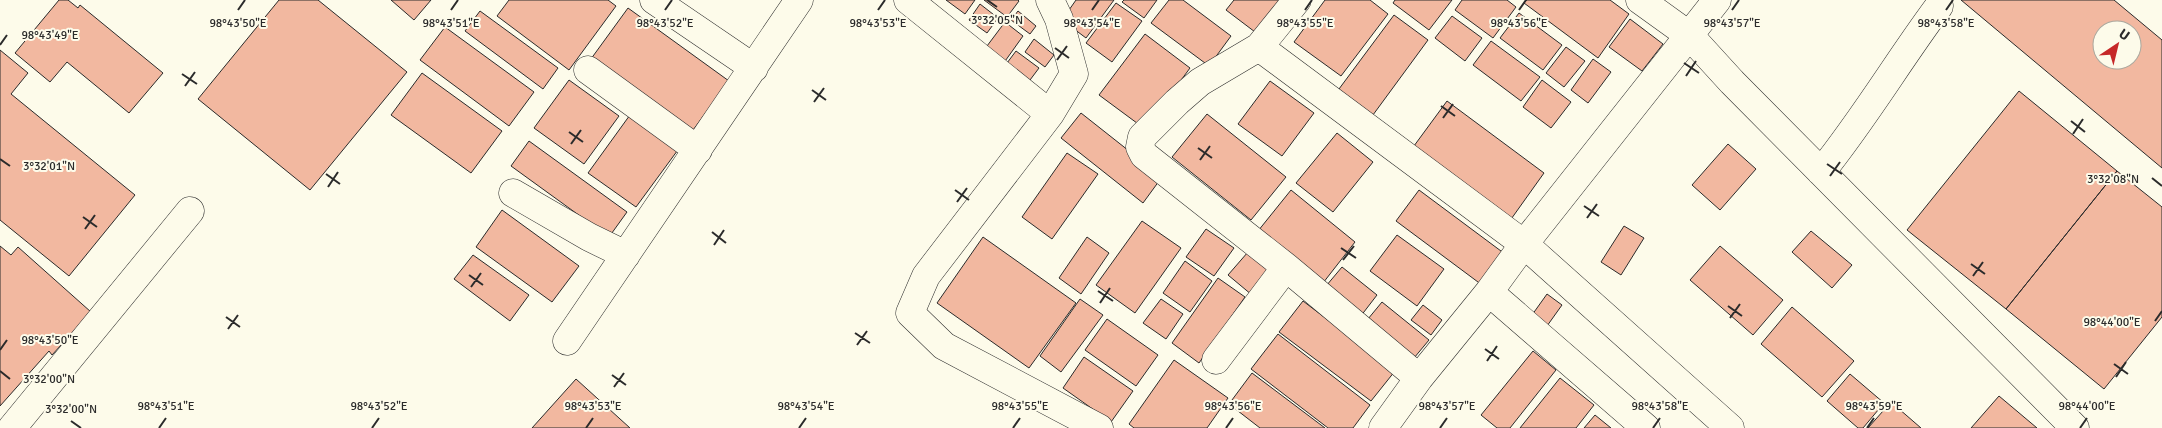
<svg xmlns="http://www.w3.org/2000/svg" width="2162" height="428" viewBox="0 0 2162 428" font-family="Signika,sans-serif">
	<rect width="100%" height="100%" fill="#fdfbea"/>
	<path fill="#f2b8a0" stroke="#2b2b2b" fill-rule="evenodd" d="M59,0h9l10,8 2,-3 83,68 -34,40 -62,-51 -17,20 -35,-29z
		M279,0h39l89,72 -97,118 -112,-91z
		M391,0h40l-17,20z
		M509,0h99l8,6 -47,64 -72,-54z
		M946,0h29l-10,14z
		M984,0h34l1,1 -12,16z
		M1076,0h38l-28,38 -24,-18z
		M1124,0h33l-13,18 -22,-16z
		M1169,0h14l48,36 -22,30 -58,-43z
		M1234,0h50l-25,35 -33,-25z
		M1325,0h45l18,14 -47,62 -47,-34z
		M1395,0h57l-23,30 -36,-27z
		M1462,0h45l9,7 -23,31 -38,-28z
		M1527,0h83l19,14 -31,44 -74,-55z
		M1961,0h153l48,40v128zM2102,30h30v30h-30z
		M1116,3l26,18 -30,41 -26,-19z
		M980,4l18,14 -11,15 -18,-13z
		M628,8l101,73 -41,56 -100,-74z
		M480,11l78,57 -15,21 -78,-58z
		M1018,11l18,15 -6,8 -19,-14z
		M1519,13l43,32 -19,25 -43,-32z
		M1394,15l34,25 -58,79 -34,-26z
		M1452,16l30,22 -17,23 -30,-23z
		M1630,19l33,25 -21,27 -33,-24z
		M1005,22l18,14 -20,28 -19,-14z
		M445,27l89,65 -25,34 -89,-66z
		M1145,34l45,34 -45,61 -46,-34z
		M1034,39l20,16 -9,12 -20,-15z
		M1491,41l49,36 -19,24 -48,-36z
		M1566,47l19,14 -21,26 -18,-14z
		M0,50l28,23 -17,21 124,101 -66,81 -69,-56z
		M1016,51l23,17 -12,16 -23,-17z
		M1593,59l18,13 -23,31 -17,-13z
		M422,73l80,58 -31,42 -80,-58z
		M569,80l50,36 -35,48 -50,-36z
		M1542,80l29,22 -20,26 -28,-21z
		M1270,81l44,32 -32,43 -44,-32z
		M2019,91l98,80 -111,138 -99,-79z
		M1447,101l97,72 -35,49 -98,-72z
		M635,108l48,35 -47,64 -48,-34z
		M1081,113l81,64 -19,26 -82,-65z
		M1207,114l79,63 -35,43 -79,-63z
		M1337,133l36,29 -40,50 -37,-29z
		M529,141l98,71 -18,25 -98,-71z
		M1728,144l28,25 -36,41 -28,-25z
		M1067,153l31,21 -46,65 -30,-22z
		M2117,171l45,36v110l-58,72 -98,-80z
		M1291,190l64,52 -32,41 -65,-52z
		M1419,190l86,64 -23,31 -86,-64z
		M502,210l77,56 -27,36 -76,-55z
		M1142,221l39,27 -46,65 -39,-28z
		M1624,226l20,12 -23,37 -20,-13z
		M1206,229l28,19 -20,28 -28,-19z
		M1811,231l41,34 -20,23 -40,-36z
		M1397,235l47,34 -27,37 -47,-35z
		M983,237l93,66 -47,65 -92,-65z
		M1087,237l22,16 -28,41 -22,-16z
		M0,246l11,9 7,-8 73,65 -39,43 -3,-4 -49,55z
		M1720,246l63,54 -30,35 -63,-55z
		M1248,252l23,21 -19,22 -24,-20z
		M473,255l56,40 -19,26 -56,-42z
		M1185,261l27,20 -22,31 -27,-19z
		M1342,267l35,28 -20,26 -36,-29z
		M1218,278l27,19 -46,66 -27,-20z
		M1547,294l15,11 -15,21 -15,-11z
		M1080,299l23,16 -42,57 -21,-16z
		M1161,299l22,15 -17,25 -23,-16z
		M1303,301l92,70 -24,30 -92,-69z
		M1382,302l47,38 -20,24 -46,-39z
		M1423,305l19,15 -11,15 -20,-15z
		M1792,307l62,54 -32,36 -61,-53z
		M1107,319l51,36 -22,31 -51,-36z
		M1278,334l92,71 -17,23h-25l-77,-59z
		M1533,351l23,19 -46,58h-13l-16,-13z
		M1084,357l49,34 -22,31 -48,-34z
		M1174,360l54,38 -21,30h-73l-5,-4z
		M1252,373l73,55h-65l-31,-24z
		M1850,374l34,29 -21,25h-5l-31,-27z
		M1560,378l34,27 -18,23h-56z
		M576,379l54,49h-98z
		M1999,396l38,32h-66z
		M1891,402l30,26h-53z
		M1595,415l16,13h-27z"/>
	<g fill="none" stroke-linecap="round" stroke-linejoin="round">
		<defs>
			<path id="minor" d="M654,0l100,68
				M908,0l142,114 -124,162 -16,37 34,33 155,82
				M1640,0l50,36 42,46 343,346
				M1259,47l38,-47
				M588,70l110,80
				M1050,114l24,-40 -15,-55 -9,-19
				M1821,172c43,-53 77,-111 118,-166
				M513,193l76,44 37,18
				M1489,292l157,136
				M567,341l232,-341
				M1216,360l70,-93
				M1419,378l-133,-111 -142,-112 -4,-8 2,-10 35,-35 23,-20 59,-35 265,197 206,184
				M12,428l178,-217
				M1383,428l36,-50 70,-86 35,-48 193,-244"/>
		</defs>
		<use href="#minor" stroke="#2b2b2b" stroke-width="29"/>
		<use href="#minor" stroke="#fdfbea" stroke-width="28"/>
	</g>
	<path fill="none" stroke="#2b2b2b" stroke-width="2" d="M987,0l10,7M238,10l7,-10M451,10l7,-10M665,10l7,-10M878,10l7,-10M1092,10l7,-10M1305,10l7,-10M1519,10l7,-10M1732,10l7,-10M1946,10l7,-10M0,45l7,-10M1055,48l14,10M1057,60l10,-14M1684,63l15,10M182,74l15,10M1686,76l10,-15M185,86l10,-14M812,90l14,10M814,102l10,-14M1441,106l14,10M1443,118l10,-14M2071,121l14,11M569,132l14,10M2073,134l10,-15M571,144l10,-14M1198,148l14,10M0,159l10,7M1200,160l10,-14M1827,164l15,10M326,174l14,10M1830,176l10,-14M2152,178l10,8M328,187l10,-15M955,190l14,10M957,202l10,-14M1584,206l15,10M83,217l14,10M1587,218l10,-14M85,229l10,-14M712,232l14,11M714,245l10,-15M1341,248l15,10M1343,260l11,-14M1971,264l14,10M469,275l14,10M1973,276l10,-14M471,287l10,-14M1098,291l15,10M1100,303l10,-15M1728,306l14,10M226,317l14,10M1730,318l10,-14M2155,321l7,-10M228,329l10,-14M855,333l15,10M857,345l10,-14M1485,349l14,10M0,350l7,-10M1487,361l10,-15M2114,364l14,10M0,371l10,8M612,375l14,10M2116,377l10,-15M614,387l10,-14M71,421l10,7M159,428l7,-10M372,428l7,-10M586,428l7,-10M799,428l7,-10M1013,428l7,-10M1226,428l7,-10M1440,428l7,-10M1653,428l7,-10M1867,428l7,-10M2080,428l7,-10"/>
	<g font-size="12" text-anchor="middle" fill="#2b2b2b" stroke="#fdfbea" stroke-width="4" stroke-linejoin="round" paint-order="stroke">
		<text x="997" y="24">3°32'05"N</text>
		<text x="238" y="27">98°43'50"E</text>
		<text x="451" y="27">98°43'51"E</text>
		<text x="665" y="27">98°43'52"E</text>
		<text x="878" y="27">98°43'53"E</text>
		<text x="1092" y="27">98°43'54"E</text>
		<text x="1305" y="27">98°43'55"E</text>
		<text x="1519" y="27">98°43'56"E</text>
		<text x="1732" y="27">98°43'57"E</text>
		<text x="1946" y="27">98°43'58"E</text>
		<text x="50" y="39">98°43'49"E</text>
		<text x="49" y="170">3°32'01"N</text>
		<text x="2113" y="183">3°32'08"N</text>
		<text x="2112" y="326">98°44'00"E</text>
		<text x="50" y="344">98°43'50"E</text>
		<text x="49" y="383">3°32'00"N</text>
		<text x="166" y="410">98°43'51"E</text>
		<text x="379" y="410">98°43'52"E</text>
		<text x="593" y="410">98°43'53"E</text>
		<text x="806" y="410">98°43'54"E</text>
		<text x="1020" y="410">98°43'55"E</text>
		<text x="1233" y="410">98°43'56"E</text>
		<text x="1447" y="410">98°43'57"E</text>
		<text x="1660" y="410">98°43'58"E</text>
		<text x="1874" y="410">98°43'59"E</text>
		<text x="2087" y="410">98°44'00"E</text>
		<text x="71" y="413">3°32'00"N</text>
	</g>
	<g transform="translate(2117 45) rotate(35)"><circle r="24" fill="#fdfbea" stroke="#a9a89e"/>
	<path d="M0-4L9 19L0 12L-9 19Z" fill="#c62828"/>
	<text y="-8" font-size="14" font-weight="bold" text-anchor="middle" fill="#2b2b2b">U</text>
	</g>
</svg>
